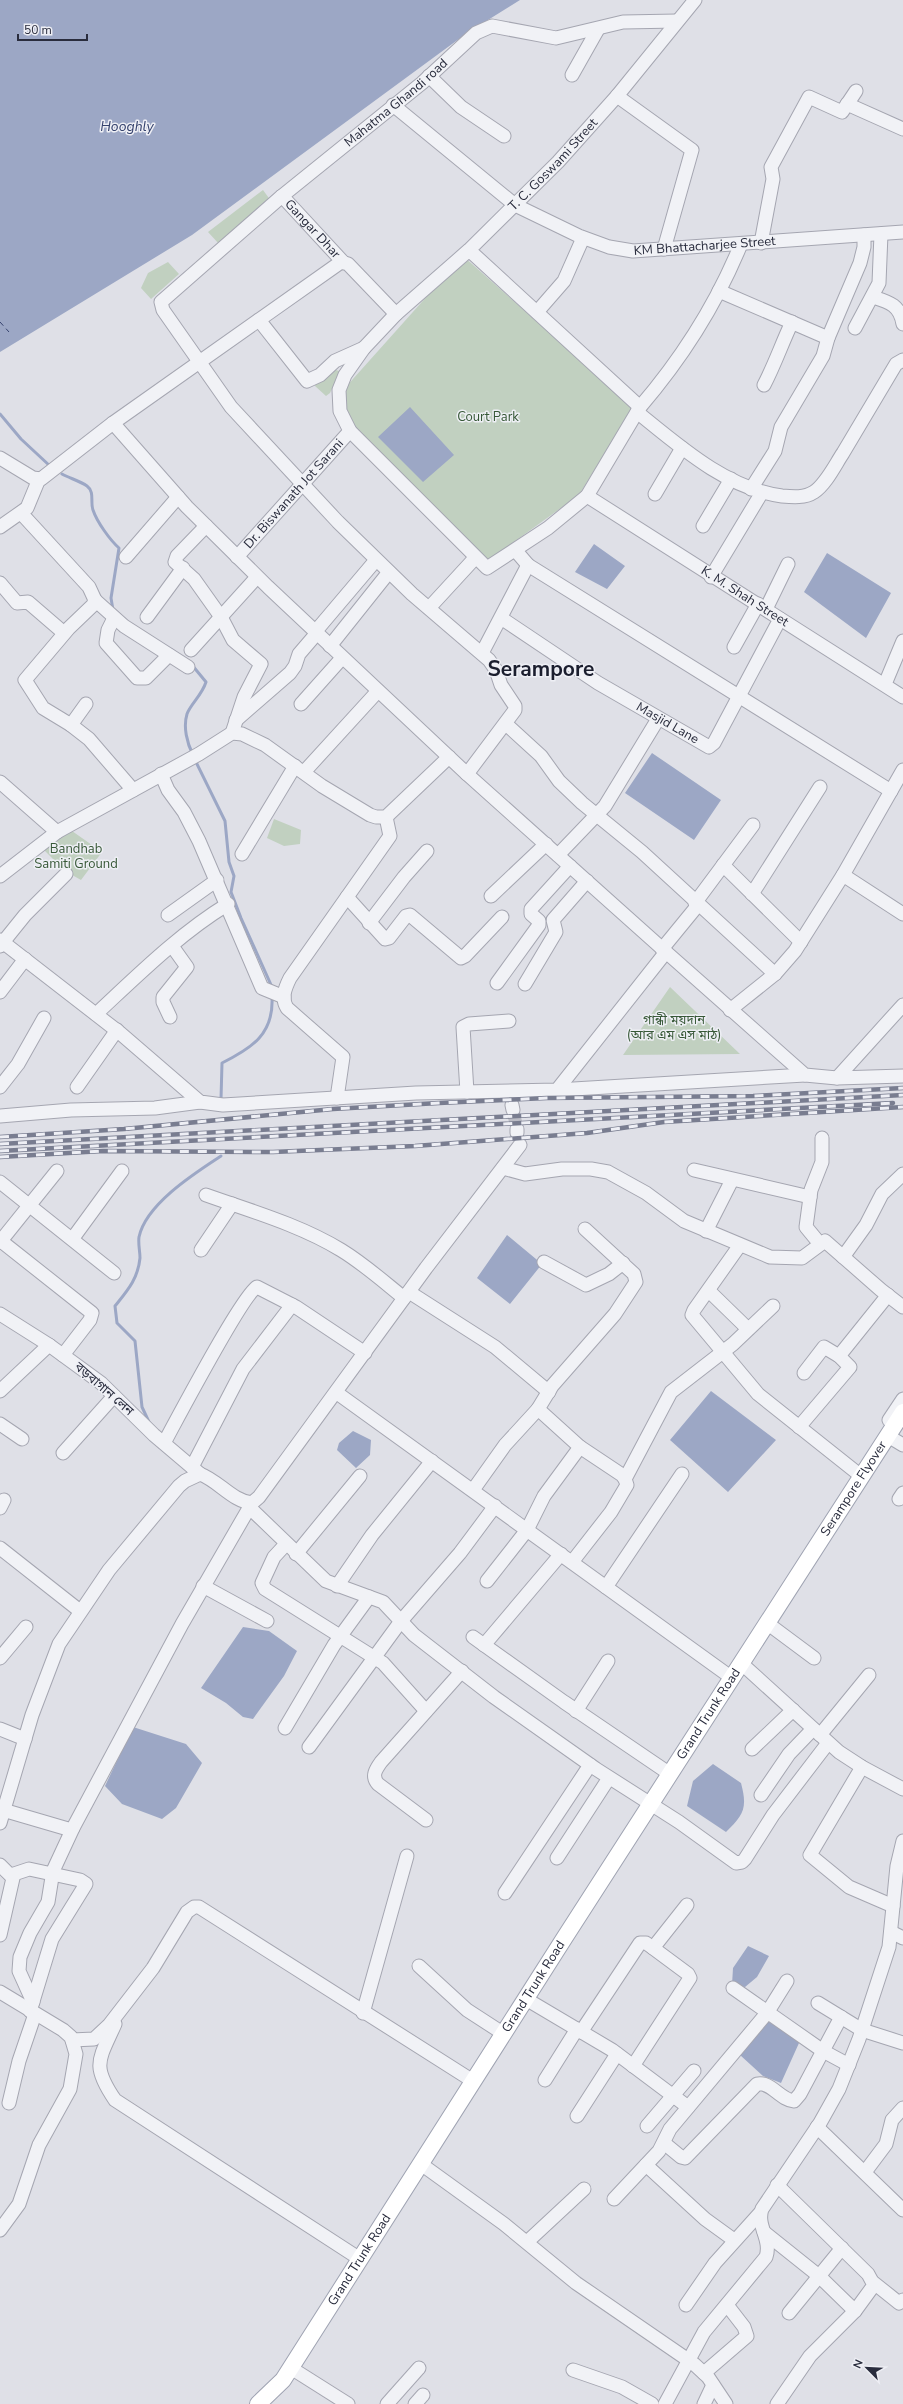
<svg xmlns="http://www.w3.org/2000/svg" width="903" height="2404" viewBox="0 0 903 2404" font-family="'Nunito Sans','Noto Sans Bengali',sans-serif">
	<rect width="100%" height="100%" fill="#dfe0e7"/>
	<path fill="#c1d0c0" d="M263,190l8,11 -52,43 -11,-12z
		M463,256l170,151 -54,88 -93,67 -145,-136 3,-37z
		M168,262l11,12 -28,25 -10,-11 7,-15z
		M336,370l3,1v3l-9,19 -4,3 -11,-10 1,-6z
		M274,819l27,11 -1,14 -16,2 -17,-8z
		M72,831l30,21 -21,28 -16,-9 -25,-25z
		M670,987l70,67 -117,1z"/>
	<path fill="#9ca7c5" d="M0,0h520l-53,33 -275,202 -192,117z
		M410,407l44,48 -31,27 -45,-45z
		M594,544l31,22 -18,23 -32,-17z
		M827,553l64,40 -25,45 -62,-46z
		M652,753l69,47 -27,40 -69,-47z
		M507,1235l35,29 -32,40 -33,-26z
		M711,1391l65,49 -48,52 -58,-52z
		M353,1431l18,9 -1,15 -14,13 -19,-18 2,-7z
		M243,1627l26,4 28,20 -13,25 -31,43 -10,-2 -17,-14 -25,-15z
		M133,1727l53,17 16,19 -26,45 -14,11 -40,-15 -17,-18z
		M713,1764l28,19c7,26 2,32 -15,49l-39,-26 6,-25z
		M748,1946l21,10 -12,21 -12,10 -13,-2 1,-17z
		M766,2020l27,17 6,6 -18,40 -18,-7 -23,-21z"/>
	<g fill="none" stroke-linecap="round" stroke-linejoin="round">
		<path stroke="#9ca7c5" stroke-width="3" d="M0,414l21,25 29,27
			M62,474c7,4 18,7 25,12 8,6 3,16 6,24 4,12 17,30 26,38l-8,50 2,12
			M192,665l14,17c-4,13 -16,23 -19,32 -4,13 0,29 6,41
			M195,760l30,61 4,41 5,14 -3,16 10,26 31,69
			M221,1099l1,-36c30,-15 52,-29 50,-66
			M149,1422l-7,-15 -7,-66 -18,-18 -2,-17c12,-15 23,-27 25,-48 0,-7 -2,-14 -1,-21 7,-33 56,-64 82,-81"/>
		<path stroke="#36436e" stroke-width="1" stroke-dasharray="5 4" stroke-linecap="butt" d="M0,322l9,10"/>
		<path stroke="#bbbcc5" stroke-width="13" stroke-dasharray="13 6" stroke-linecap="butt" d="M513,1110l4,19"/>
		<defs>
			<g id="minor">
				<path d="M572,75l26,-46"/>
				<path d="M429,76l32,31 43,29"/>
				<path d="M617,96l75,54 -28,99"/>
				<path d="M847,104l56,25"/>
				<path id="s1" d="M393,105l122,100 64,31 30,11 24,4 270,-19"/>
				<path id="s2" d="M282,196l61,66"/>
				<path d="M761,243l12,-64 -2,-12 38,-70 33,15 14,-21"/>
				<path id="s3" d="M469,250l171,157 -53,89 -39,32 -61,40 -137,-137 -10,-20 -1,-21 6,-15 19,-27 32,-34 73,-64 89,-88 59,-66 78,-96"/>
				<path d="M719,291l109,47"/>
				<path d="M873,297c16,5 27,8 30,27"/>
				<path d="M537,312l27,-31 19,-43"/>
				<path d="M259,320l48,61 13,-6 15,-14 29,-13"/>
				<path d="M855,328l24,-45 2,-49"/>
				<path d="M764,385c11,-21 18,-42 28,-63"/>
				<path d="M640,407c43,-50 76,-102 101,-163"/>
				<path d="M637,412c42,34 90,77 145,84 11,1 23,2 32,-4 12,-8 21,-27 29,-39 17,-29 35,-59 53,-89l7,-4"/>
				<path d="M0,458l33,20 8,1 72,-56 228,-161 7,2 48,50"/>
				<path d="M751,489l24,-38 6,-24 42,-71 5,-18 32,-75 4,-16v-12"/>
				<path d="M655,494l27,-46"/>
				<path id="s4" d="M587,496l316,201"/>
				<path d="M21,513l68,74 6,13 -2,5 -24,23 -44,52 18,28 28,17 15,-21"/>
				<path d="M206,526l-29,30 -2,6 19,17 27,38 12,23 28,24 -17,33 -12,36"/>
				<path d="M703,526l28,-47"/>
				<path d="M0,527l27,-19 12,-29"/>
				<path d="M516,551l12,14 363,226"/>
				<path d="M126,557l52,-60"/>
				<path id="s5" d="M237,557l113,-126"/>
				<path d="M711,577l50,-83"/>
				<path d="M0,583l17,20 11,-1 36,31"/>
				<path d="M95,600l29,26 64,41"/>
				<path d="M429,608l46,-50"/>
				<path d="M766,609l22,-45"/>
				<path d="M147,617l36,-49"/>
				<path d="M114,618l-6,12 -2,13 31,35h9l23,-23"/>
				<path id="s6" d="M501,618l97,65 111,64 5,-4 66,-124"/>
				<path d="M315,632l61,-72"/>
				<path d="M330,646l59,-74"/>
				<path d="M734,647l24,-43"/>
				<path d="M191,650l66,-73"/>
				<path d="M482,653l46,-88"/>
				<path d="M885,684l18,-43"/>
				<path d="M301,704l41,-46"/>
				<path d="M236,720l54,-47 5,-7 4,-12 18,-21"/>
				<path d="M506,724l35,32 18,25 23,22 60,49 133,122"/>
				<path d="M71,725l18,14 44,51"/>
				<path d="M304,772l74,-81"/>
				<path d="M161,774l7,16 16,22 15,29 63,147 22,9"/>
				<path id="s7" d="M467,774l48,-64v-4l-14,-21 -5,-15 -7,-10 -77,-66 -74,-72 -107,-115 -68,-97 -2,-8 121,-106 140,-113 54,-50 16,-7 64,12 67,-16 54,-1"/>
				<path d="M0,782l57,50 -57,44"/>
				<path d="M57,832l142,-78 33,-21 10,1 23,11 57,41 48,29 6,2h10l63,-60"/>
				<path d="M242,854l53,-88"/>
				<path d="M558,855l47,-49 53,-87"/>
				<path d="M723,865l78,77"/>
				<path d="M843,875l60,39"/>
				<path d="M752,894l68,-107"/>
				<path d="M491,896l55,-52"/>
				<path d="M347,897l38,42 4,-1 17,-22 4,-1 51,43 4,-2 37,-39"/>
				<path d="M695,903l58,-78"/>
				<path d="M168,915l49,-35"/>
				<path d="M369,923l35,-46 23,-26"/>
				<path d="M0,940l120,93 80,69 23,3 193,-12 141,-3 109,-138 -199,-178 -199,-187 -81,-80 -74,-84"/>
				<path d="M0,946l25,-31 41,-41"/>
				<path d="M662,949l36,-44"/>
				<path d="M666,952l139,123 32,3 66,-2"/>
				<path d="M497,983l42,-58v-4l-8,-7v-5l39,-43"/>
				<path d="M525,984l31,-52 -3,-12 34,-39"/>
				<path d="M0,992l25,-33"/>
				<path d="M730,1010l45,-36 20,-23 48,-76 60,-105"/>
				<path d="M96,1014c42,-39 83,-80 132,-110"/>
				<path d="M170,1017l-7,-15v-5l24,-30 -15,-21"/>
				<path d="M837,1078l66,-73"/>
				<path d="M0,1087l18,-23 26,-46"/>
				<path d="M77,1087l40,-57"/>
				<path d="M557,1090l248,-15"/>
				<path d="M467,1092l-4,-65 6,-3 40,-3"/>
				<path d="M337,1098l6,-41 -56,-49c-6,-10 -2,-20 3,-30l100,-142 -4,-19"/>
				<path d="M512,1105l1,5"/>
				<path d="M0,1116l71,-6 84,-2 45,-6"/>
				<path d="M517,1129v4"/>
				<path d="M503,1168l22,6 37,-5h29l17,3 38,21 38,28 86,36 32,1 23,-17 56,49 22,17"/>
				<path d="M694,1170l116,27"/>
				<path d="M0,1182l114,91"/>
				<path d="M206,1195c45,16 94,30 135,55 23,14 43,32 63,48"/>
				<path d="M706,1231l26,-51"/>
				<path d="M73,1238l49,-67"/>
				<path d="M1,1241l91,72 -2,7 -27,35"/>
				<path d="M0,1242l57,-71"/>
				<path d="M820,1244l-14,-17 5,-37 11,-28v-24"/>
				<path d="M740,1245l-46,65 -2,5 66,79 98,78"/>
				<path d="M201,1250l31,-46"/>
				<path d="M843,1257l23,-32 16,-31 21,-20"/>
				<path d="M544,1262l42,23 23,-11 14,-11"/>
				<path d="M709,1291l39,38"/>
				<path d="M409,1292l86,55 54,45"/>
				<path d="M0,1314l49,31 52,38 53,52 46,39"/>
				<path d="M839,1356l49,-61"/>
				<path d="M0,1391l49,-46"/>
				<path d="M337,1393l395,285"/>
				<path d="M889,1420l14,-21"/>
				<path d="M0,1424l22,15"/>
				<path d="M799,1427l51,-60 -11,-11 -15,-9 -20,26"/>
				<path d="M893,1439l10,6"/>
				<path d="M164,1443c12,-22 79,-149 93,-156l39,20 69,46"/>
				<path d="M63,1453l51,-57"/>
				<path d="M192,1467l51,-98 49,-64"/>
				<path d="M625,1479l46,-87 62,-48 40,-38"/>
				<path d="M473,1490l32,-45 33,-36"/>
				<path d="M899,1499l4,-6"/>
				<path d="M249,1507l77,74 57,21 31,33 80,62 102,72 83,53 57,41 6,-1 3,-3 28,-44 55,-72"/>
				<path d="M0,1508l4,-8"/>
				<path d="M286,1544l-12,13 -12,26 3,6 118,74 43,48"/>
				<path d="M0,1548l80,63"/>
				<path d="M296,1554l64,-78"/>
				<path d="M572,1562l39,-50 16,-27 -2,-6 -3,-4 -42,-28"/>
				<path d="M487,1581l40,-51 17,-34 36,-49 -42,-38 14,-23 63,-72 21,-32 -2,-8 -49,-45"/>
				<path d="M203,1586l64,35"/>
				<path d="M337,1586l35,-51 60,-74"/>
				<path d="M606,1587l76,-113"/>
				<path d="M767,1623l47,35"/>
				<path d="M473,1637l91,65 106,72"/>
				<path d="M484,1645l77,-91"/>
				<path d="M0,1658l26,-31"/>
				<path d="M741,1663l98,89 23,15 41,22"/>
				<path d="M576,1711l32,-50"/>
				<path d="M285,1728l49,-83 35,-48"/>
				<path d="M0,1729l25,10"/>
				<path d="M820,1735l49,-60"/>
				<path d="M309,1747l92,-126 59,-68 35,-47"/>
				<path d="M752,1749l41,-39"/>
				<path d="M862,1767l-52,88 39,32 44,19"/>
				<path d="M761,1795l28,-41 24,-25"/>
				<path d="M3,1810l65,19 5,-1 109,-204 70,-121"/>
				<path d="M426,1820l-48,-36c-7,-8 -2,-15 3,-22l81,-91"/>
				<path d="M0,1823l32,-108 27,-71 50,-74 70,-84 6,-5 15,-7c19,7 32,27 52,29l7,-6 167,-229 94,-123"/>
				<path d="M557,1858l52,-80"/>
				<path d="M0,1865l13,13 -13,57"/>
				<path d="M11,1875l18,-6 51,11 6,4 -34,55 -22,72"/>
				<path d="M505,1893l85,-128"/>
				<path d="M891,1932l12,6"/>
				<path d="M419,1966l48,44 37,24"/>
				<path d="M733,1988l90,63 26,14"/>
				<path d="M0,1992l63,38 8,7 5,17 -6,35 -31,56 -20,59 -19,26"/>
				<path d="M526,1999l86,51 76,57"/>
				<path d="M33,2002l-14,-31 1,-14 10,-24 18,-31 5,-31 20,-43"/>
				<path d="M818,2003l44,27 41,13"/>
				<path d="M363,2013l44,-157"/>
				<path d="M115,2024c-16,36 -24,41 0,76l245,159"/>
				<path d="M581,2032l59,-89h6l7,5"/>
				<path d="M72,2040l22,-1 15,-14 44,-57 34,-56 7,-5h5l274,174"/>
				<path d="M633,2066l57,-88 -2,-4 -35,-26 34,-43"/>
				<path d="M545,2080l32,-51"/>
				<path d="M9,2103l10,-42 16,-47"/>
				<path d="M577,2116l40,-62"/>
				<path d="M647,2126l47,-55"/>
				<path d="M817,2127l86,83"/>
				<path d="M664,2143l17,14 4,1 72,-74c14,-3 23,16 37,17l6,-7 41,-77"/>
				<path d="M421,2164l83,60 72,59 118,81 14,13 18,27"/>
				<path d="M646,2165l59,54 29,21"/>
				<path d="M865,2172l21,-28 6,-24 11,-12"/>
				<path d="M777,2185l91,89 6,11 -19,26 -45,45 -33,48"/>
				<path d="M614,2199l45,-48 11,-22 97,-116 20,-32"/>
				<path d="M764,2232l55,44 36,35"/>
				<path d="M527,2242l57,-53"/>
				<path d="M874,2283l25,20 4,-3"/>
				<path d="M686,2305l29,-42 45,-50"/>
				<path d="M789,2313l53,-65"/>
				<path d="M291,2368l57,36"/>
				<path d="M573,2370l49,17 30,17"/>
				<path d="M704,2373l43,-37 -3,-9 -17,-22"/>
				<path d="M387,2404l32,-36"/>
				<path d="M415,2404l8,-9"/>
				<path d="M665,2404l39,-72 62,-75c6,-18 -10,-31 -4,-48l58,-86 19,-34 20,-50 30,-92 8,-81 6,-25"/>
				<path d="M704,2404l9,-19"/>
			</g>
			<g id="major">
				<path id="s8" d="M258,2404l25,-24 282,-443 338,-525"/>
			</g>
		</defs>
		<use href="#minor" stroke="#a5a6b1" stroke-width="15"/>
		<use href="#major" stroke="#9fa3b2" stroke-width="18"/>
		<use href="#minor" stroke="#f1f2f6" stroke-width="13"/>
		<use href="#major" stroke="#fff" stroke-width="16"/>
		<defs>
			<path id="rail" d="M0,1137l124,-8 209,-20 106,-6 108,-5 206,-2 150,-8
				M0,1144l903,-49
				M0,1151l893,-48
				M0,1157l103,-6 170,1 142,-6 172,-13 77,-11 239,-15"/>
		</defs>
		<use href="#rail" stroke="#797d90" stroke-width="4.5"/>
		<use href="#rail" stroke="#eeeff5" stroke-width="3" stroke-dasharray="9" stroke-linecap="butt"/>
	</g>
	<g text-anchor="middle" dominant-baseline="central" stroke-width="3" stroke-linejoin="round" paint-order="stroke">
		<g font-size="13" fill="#292c3d" stroke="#eeeff5">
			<text stroke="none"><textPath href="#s7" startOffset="934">Mahatma Ghandi road</textPath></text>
			<text stroke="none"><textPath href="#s3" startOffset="1009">T. C. Goswami Street</textPath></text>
			<text stroke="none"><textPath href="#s2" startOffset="45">Gangar Dhar</textPath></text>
			<text stroke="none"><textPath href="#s1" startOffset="357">KM Bhattacharjee Street</textPath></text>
			<text stroke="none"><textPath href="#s5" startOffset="85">Dr. Biswanath Jot Sarani</textPath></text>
			<text stroke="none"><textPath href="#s4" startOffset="187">K. M. Shah Street</textPath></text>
			<text stroke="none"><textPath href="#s6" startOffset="197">Masjid Lane</textPath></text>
			<text transform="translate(104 1389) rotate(41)">বড়বাগান লেন</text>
			<text stroke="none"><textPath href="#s8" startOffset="1093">Serampore Flyover</textPath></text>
			<text stroke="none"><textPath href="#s8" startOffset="825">Grand Trunk Road</textPath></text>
			<text stroke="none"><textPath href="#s8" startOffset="501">Grand Trunk Road</textPath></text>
			<text stroke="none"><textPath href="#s8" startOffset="177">Grand Trunk Road</textPath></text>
		</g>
		<g font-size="13" fill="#375837" stroke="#eeeff5">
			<text x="488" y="417">Court Park</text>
			<text x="76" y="849">Bandhab<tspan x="76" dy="15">Samiti Ground</tspan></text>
			<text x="674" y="1020">গান্ধী ময়দান<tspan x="674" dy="15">(আর এম এস মাঠ)</tspan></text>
		</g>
		<g font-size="14" font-style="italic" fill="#36436e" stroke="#eeeff5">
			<text x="127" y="126">Hooghly</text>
		</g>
		<g font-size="21" font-weight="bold" fill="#1b1e2e" stroke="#eeeff5">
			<text x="541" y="669">Serampore</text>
		</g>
	</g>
	<g transform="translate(867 2368) rotate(294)" stroke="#eeeff5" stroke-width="3" paint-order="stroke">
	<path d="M0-3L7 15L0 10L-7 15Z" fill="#292c3d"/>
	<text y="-6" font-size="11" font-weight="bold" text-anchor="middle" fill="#292c3d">N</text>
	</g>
	<path d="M18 34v6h69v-6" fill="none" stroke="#292c3d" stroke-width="2"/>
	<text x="24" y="34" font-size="12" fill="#292c3d" stroke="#eeeff5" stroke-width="3" paint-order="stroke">50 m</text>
</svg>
